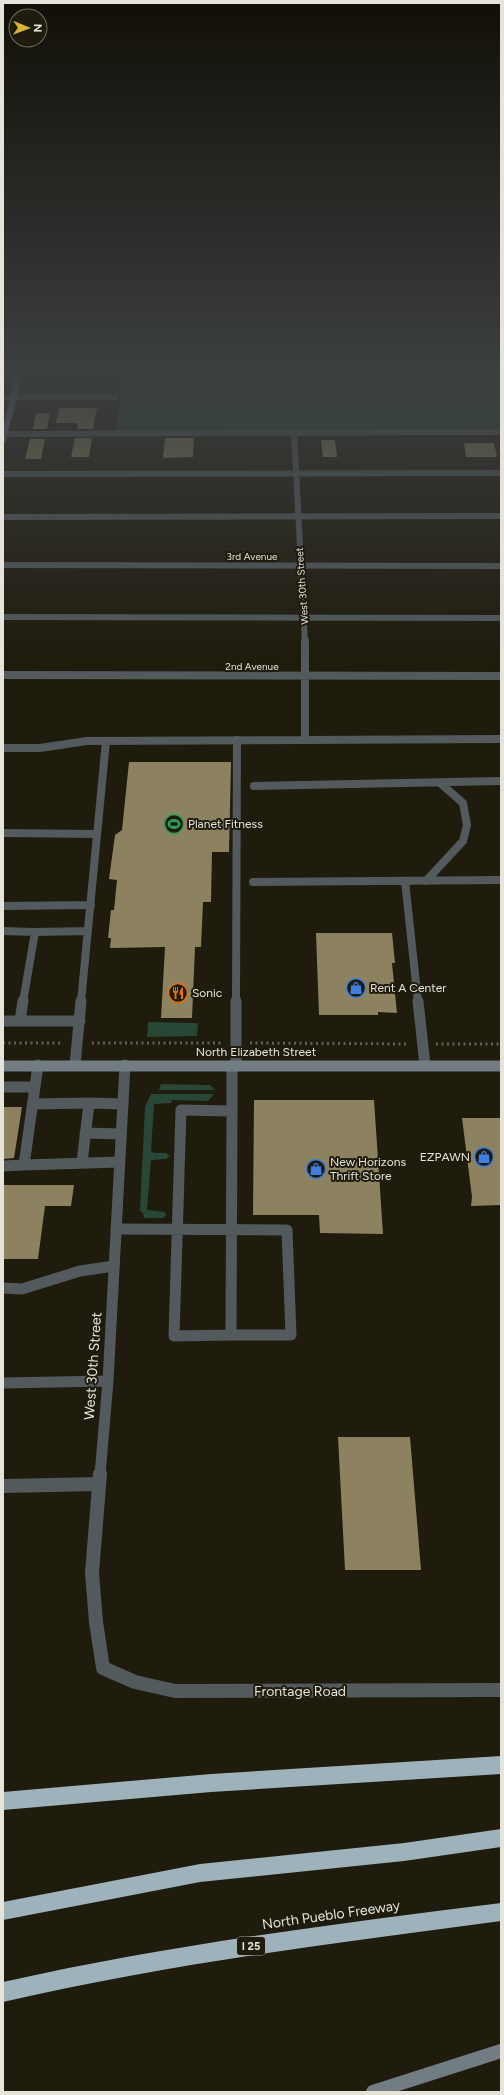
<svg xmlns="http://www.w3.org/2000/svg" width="504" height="2095" viewBox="0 0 504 2095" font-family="Figtree,sans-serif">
	<rect width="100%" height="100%" fill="#1f1b0d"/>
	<path fill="#274836" d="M124,367h377v64l-385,1z
		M149,1022l47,1 2,1 -1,12 -50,1 1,-14z
		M161,1084l49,1 5,5h-56z
		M151,1094h63l-6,7 -36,-1 -1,3 -17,1 -3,47 3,2h12l4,3 -4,3 -15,1 -4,50 18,2 1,4 -3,2h-19l-1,-5 -3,-2 5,-104z"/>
	<path fill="#8d8260" d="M59,408h38l-4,21h-16l1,-6h-22z
		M36,413h14l-3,16h-14z
		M75,438h17l-3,19h-18z
		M165,438h29l-1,19 -30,1z
		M30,439h15l-4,20h-16z
		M321,440h14l2,17h-14z
		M464,443h30l3,14h-31z
		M129,762h102l-2,90h-17l-1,50h-8l-2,45h-6l-3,71h-31l4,-71 -55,1 1,-10h-3l3,-28h3l3,-30 -8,-1 6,-44 7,-5z
		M316,933h76l3,30h-3l5,50 -19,-1v3h-59z
		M254,1100h120l9,134 -63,-1 -1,-18h-66z
		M3,1107h19l-8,51 -11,1z
		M462,1118h39v87l-30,1 1,-9z
		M3,1185h71l-3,21h-26l-7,53h-35z
		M338,1437h72l11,133h-76z"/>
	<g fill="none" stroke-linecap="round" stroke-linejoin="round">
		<path stroke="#646054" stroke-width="3" stroke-dasharray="2 3.5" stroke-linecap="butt" d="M3,1043h60
			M92,1043h131
			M250,1043l159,1
			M436,1044h65"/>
		<path stroke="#525a5d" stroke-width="6" d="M3,434l498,-2
			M3,517l498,-1
			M3,617l498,1"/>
		<path stroke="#525a5d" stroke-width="8" d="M3,833l93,1
			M3,906l88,-1
			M3,931l32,1 -12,70
			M35,932l53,-1
			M81,1002l25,-261
			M236,1002l1,-262"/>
		<path stroke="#525a5d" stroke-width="11" d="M3,1021h77
			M20,1021l3,-20
			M38,1065l-14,100 95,-3
			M75,1065l6,-64
			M236,1065v-64
			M3,1087h32
			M89,1103l34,1
			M33,1104l56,-1 -7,60
			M181,1110l51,1 -1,224 -57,1z
			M232,1111v-46
			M85,1133l36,1
			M3,1166l21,-1
			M116,1229l171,1 4,105h-60
			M3,1288l19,1 58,-18 34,-5"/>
		<path stroke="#525a5d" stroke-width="14" d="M3,1486l96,-2"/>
		<path stroke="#525a5d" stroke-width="6" d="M3,397h112
			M294,432l11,210
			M3,474l498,-1
			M3,565l498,1"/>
		<path stroke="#525a5d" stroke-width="8" d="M305,641v99
			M3,675l498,1
			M3,748h37l47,-7 414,-2
			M254,786l247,-5
			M405,881l13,121
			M426,881l37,-40 4,-16 -4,-22 -23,-20
			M253,882l248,-2"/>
		<path stroke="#525a5d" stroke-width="11" d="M418,1001l7,64
			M3,1383l105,-2
			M100,1475l8,-94 17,-316"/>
		<path stroke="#525a5d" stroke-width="14" d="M100,1474l-8,99 4,49 7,46 32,14 40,9 326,-1"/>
		<path stroke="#717d83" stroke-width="6" d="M3,440l18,-73"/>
		<path stroke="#717d83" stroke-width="11" d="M3,1066h498"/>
		<path stroke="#717d83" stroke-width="14" d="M373,2092l128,-41"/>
		<path fill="#9eb2bb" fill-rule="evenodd" d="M501,1756v18l-290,18 -208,18v-18l208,-18z
			M501,1829v18l-97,14 -204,21 -197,38v-18l197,-38 204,-21z
			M501,1903v18c-167,22 -334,43 -498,81v-20c164,-37 331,-58 498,-79z"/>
	</g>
	<linearGradient id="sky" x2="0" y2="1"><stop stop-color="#110f07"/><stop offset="0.56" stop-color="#3c3f40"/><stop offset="1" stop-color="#3c3f40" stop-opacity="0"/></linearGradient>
	<rect width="504" height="660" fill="url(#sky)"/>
	<defs>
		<symbol id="stadium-ring" viewBox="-11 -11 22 22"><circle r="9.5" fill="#1f1b0d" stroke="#2e9e5b" stroke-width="1.5"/><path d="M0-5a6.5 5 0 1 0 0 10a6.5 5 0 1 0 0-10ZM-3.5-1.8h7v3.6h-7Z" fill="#2e9e5b"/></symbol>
		<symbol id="shop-ring" viewBox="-11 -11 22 22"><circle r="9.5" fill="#1f1b0d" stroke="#3f7fe0" stroke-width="1.5"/><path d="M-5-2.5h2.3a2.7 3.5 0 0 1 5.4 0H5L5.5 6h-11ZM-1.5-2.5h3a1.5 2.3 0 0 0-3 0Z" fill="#3f7fe0"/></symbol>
		<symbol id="restaurant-ring" viewBox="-11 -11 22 22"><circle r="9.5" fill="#1f1b0d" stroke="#e8710a" stroke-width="1.5"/><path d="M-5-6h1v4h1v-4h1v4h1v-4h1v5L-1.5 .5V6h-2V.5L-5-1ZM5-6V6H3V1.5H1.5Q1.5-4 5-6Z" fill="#e8710a"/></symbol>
	</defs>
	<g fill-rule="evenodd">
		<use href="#stadium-ring" x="163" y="813" width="22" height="22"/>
		<use href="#shop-ring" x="345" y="977" width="22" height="22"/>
		<use href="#restaurant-ring" x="167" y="982" width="22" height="22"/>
		<use href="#shop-ring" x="473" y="1146" width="22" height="22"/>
		<use href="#shop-ring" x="305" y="1158" width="22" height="22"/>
	</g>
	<g text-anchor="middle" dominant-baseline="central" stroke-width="4" stroke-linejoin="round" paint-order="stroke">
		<g font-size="10" fill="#e6e3da" stroke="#1f1b0d">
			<text x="252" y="556">3rd Avenue</text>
			<text transform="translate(302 586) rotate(-94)">West 30th Street</text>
			<text x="252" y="666">2nd Avenue</text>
		</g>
		<rect fill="#1f1b0d" stroke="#aaa79c" stroke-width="1" x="237" y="1937" width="28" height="18" rx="3"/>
		<g font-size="11" font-weight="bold" fill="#e6e3da">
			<text x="251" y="1946">I 25</text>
		</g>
		<g font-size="12" fill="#e6e3da" stroke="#1f1b0d" text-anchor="start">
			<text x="188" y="824">Planet Fitness</text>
			<text x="370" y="988">Rent A Center</text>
			<text x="192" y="993">Sonic</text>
			<text x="470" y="1157" text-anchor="end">EZPAWN</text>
			<text x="330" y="1162">New Horizons<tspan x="330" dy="14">Thrift Store</tspan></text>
		</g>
		<g font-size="12" fill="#e6e3da" stroke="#1f1b0d">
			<text x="256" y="1052">North Elizabeth Street</text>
		</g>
		<g font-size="14" fill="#e6e3da" stroke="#1f1b0d">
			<text transform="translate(93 1366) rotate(-86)">West 30th Street</text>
			<text x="300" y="1691">Frontage Road</text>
			<text transform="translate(331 1915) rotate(-8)">North Pueblo Freeway</text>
		</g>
	</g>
	<rect width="504" height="2095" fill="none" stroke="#e6e3da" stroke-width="8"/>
	<g transform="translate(28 28) rotate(91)"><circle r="19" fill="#1f1b0d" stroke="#6f6b5f"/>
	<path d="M0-3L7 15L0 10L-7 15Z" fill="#d9b334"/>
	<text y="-6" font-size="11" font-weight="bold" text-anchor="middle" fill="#e6e3da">N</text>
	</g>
</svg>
